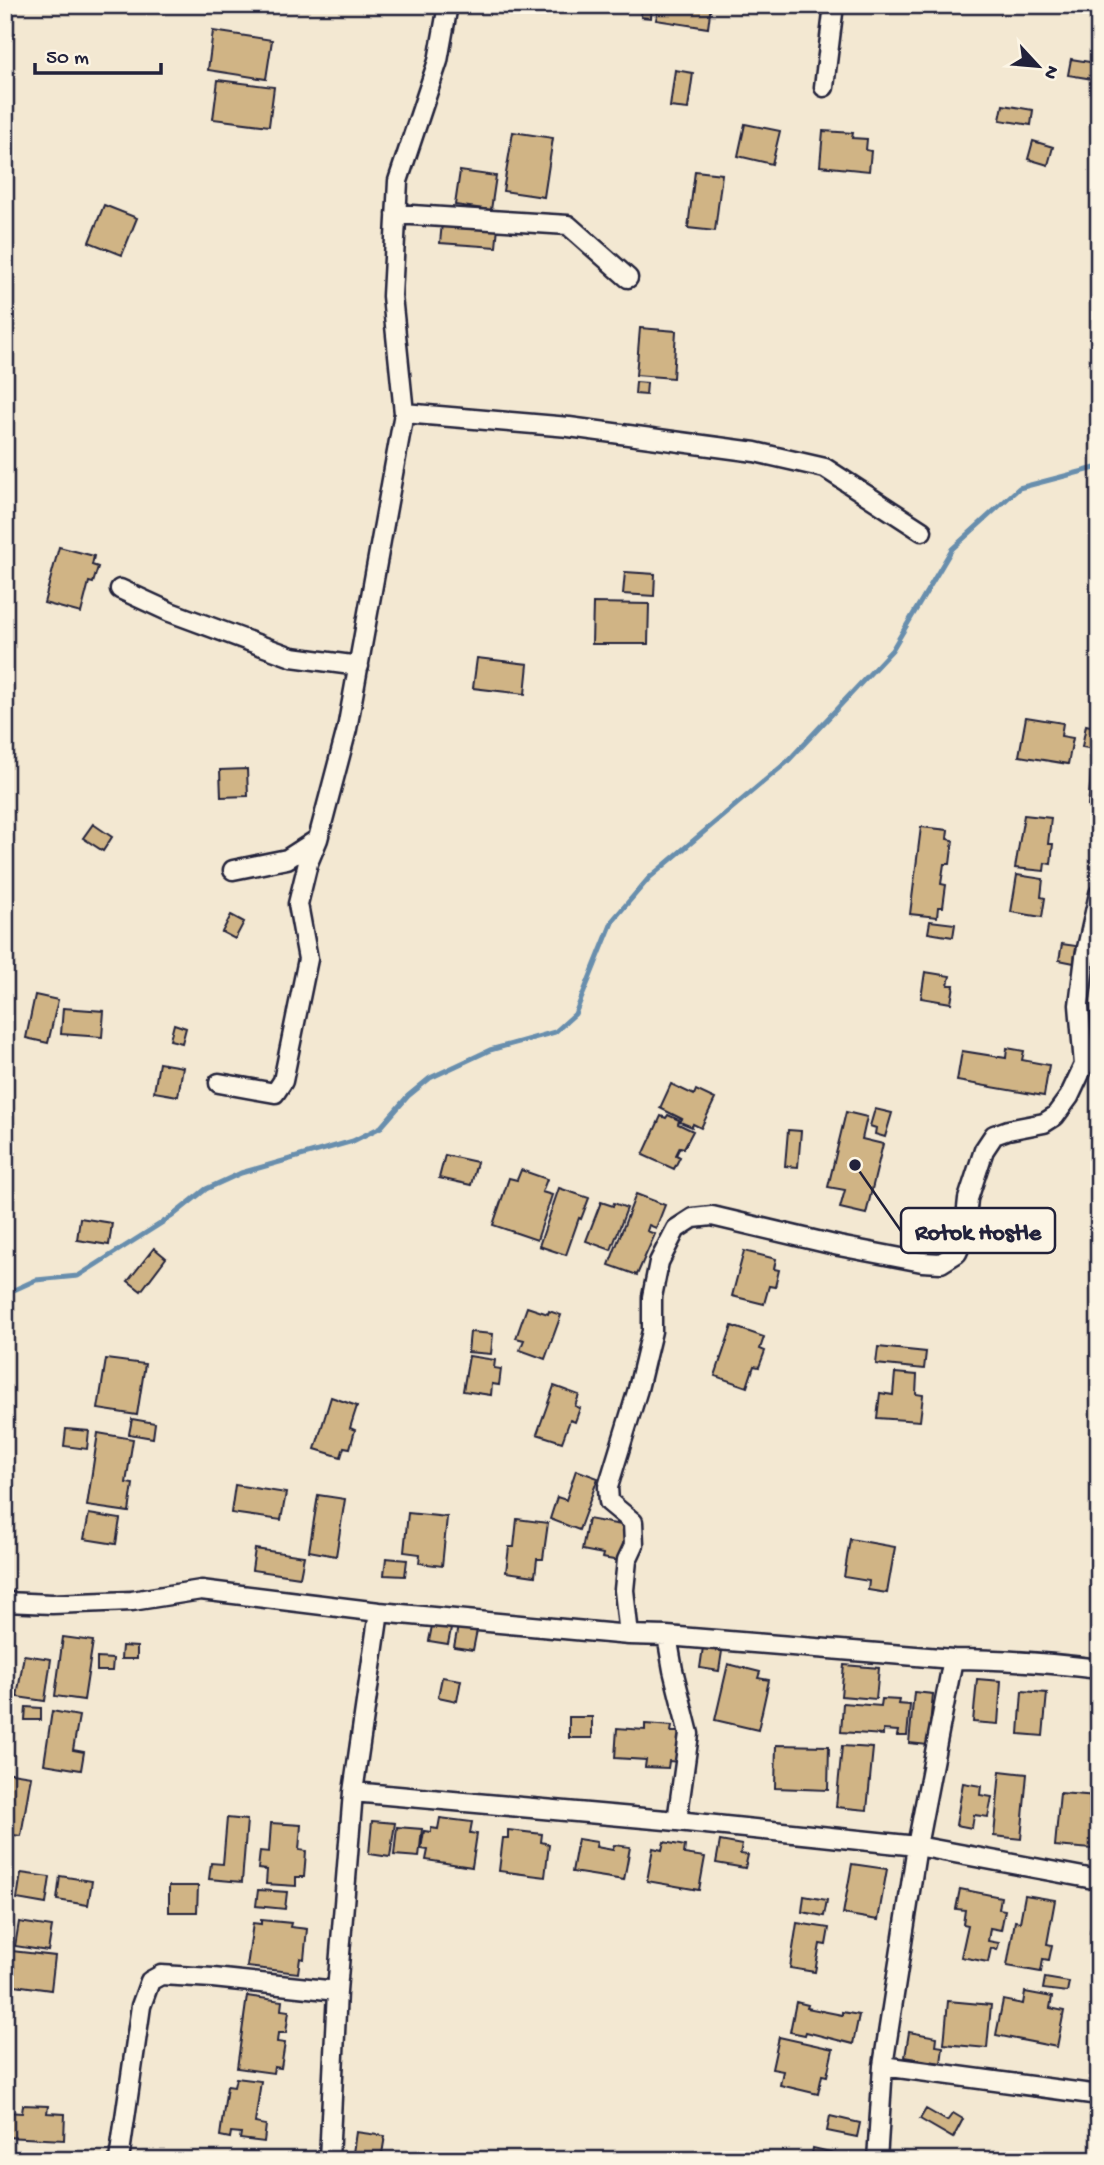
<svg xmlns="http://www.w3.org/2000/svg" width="1104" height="2165" viewBox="0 0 1104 2165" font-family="'Gochi Hand',sans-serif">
	<rect width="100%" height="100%" fill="#f3e8d2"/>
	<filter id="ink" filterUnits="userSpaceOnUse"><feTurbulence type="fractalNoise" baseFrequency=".0143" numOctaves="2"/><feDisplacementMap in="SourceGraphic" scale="14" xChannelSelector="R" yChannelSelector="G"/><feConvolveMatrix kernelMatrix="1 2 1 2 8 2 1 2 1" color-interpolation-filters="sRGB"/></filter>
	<g filter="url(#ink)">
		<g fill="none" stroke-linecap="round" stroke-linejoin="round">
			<path stroke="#688ead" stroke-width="5" d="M5,1294l31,-14 42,-4 93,-59 35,-28 35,-16 112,-32 28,-14 27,-31 22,-18 60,-28 65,-18 20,-18 38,-94 36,-42 138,-116 105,-112 60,-101 67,-61 80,-21"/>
		</g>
		<path fill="#d0b485" stroke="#22223b" stroke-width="2" d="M642,5h10l-1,13 -10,-1z
			M659,5h52l-3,23 -52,-8z
			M213,31l59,9 -6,39 -58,-9z
			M1071,59l25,4 -3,16 -25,-4z
			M675,70l18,3 -5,36 -18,-2z
			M218,80l56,7 -5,39 -56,-7z
			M1003,105l30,5 -2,15 -31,-5z
			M745,124l35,7 -8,33 -34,-8z
			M823,131l30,2 -1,5 15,1 -1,11 5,1 -2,20 -49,-5z
			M513,132l40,6 -9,59 -41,-6z
			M1033,141l20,6 -5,18 -20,-6z
			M460,171l36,5 -5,34 -36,-5z
			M695,171l27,3 -7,57 -27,-3z
			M104,205l33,13 -15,37 -33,-13z
			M442,223l56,4 -2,20 -56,-4z
			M640,328l36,3 -3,47 -37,-3z
			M636,382l11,1 -1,12 -11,-1z
			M59,547l35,9 -2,9 6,2 -5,16 -4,-1 -8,31 -37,-10z
			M625,572l30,2 -1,22 -31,-2z
			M593,603l56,1 -1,40h-56z
			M477,658l51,6 -3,30 -52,-6z
			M1026,717l37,6 -2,13 12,2 -5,26 -49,-8z
			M1086,725l13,3v22l-17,-3z
			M247,769l1,27 -27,1 -1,-27z
			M1091,774l8,1v32l-11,-1z
			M1024,815l27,3 -3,26h5l-2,20 -6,-1 -1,8 -29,-3z
			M93,824l19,13 -9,14 -20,-13z
			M921,827l27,3 -1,9 6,1 -3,24h-6l-3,20 5,1 -3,22h-5l-1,10 -27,-3z
			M1017,875l26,4 -2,18 4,1 -3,19 -31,-5z
			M231,915l13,7 -9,17 -13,-7z
			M930,921l25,3 -2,13 -25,-4z
			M1062,944l14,2 -2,17 -15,-3z
			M925,972l25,4 -2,9h6l-3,18 -30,-5z
			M35,995l23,5 -10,43 -22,-5z
			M63,1008l41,3 -2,26 -41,-3z
			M174,1024l12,4 -4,15 -12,-3z
			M1007,1048l17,3 -2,9 27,5 -5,31 -87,-15 5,-30 44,7z
			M159,1063l24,4 -5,29 -24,-4z
			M671,1084l23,11 2,-5 19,9 -14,29 -8,-4 -1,3 -12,-5 2,-3 -22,-11z
			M875,1109l17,4 -7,24 -10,-3 1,-6 -6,-2z
			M846,1112l21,5 -5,22 21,5 -17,70 -26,-6 5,-18 -17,-3z
			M668,1115l11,5 -1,4 15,7 -9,17 -4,-1 -4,8 4,2 -6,12 -31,-14 18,-39 5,2z
			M788,1130l13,1 -3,36 -13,-1z
			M445,1155l32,7 -6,23 -32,-7z
			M521,1170l26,9 -5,13 10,3 -15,45 -44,-15 16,-47 8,2z
			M559,1188l30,10 -8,21 -2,-1 -13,37 -27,-9z
			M636,1194l29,11 -9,23 -7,-3 -2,6 8,3 -18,41 -28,-10z
			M601,1202l12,4 1,-3 13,5 -16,42 -25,-9z
			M80,1218l32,5 -3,22 -32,-5z
			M154,1248l12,10 -25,33 -13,-10z
			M744,1251l32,8 -2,10 5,1 -4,17 -6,-1 -5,18 -32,-8z
			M527,1307l21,7 1,-3 12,4 -16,44 -25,-9 4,-10 -8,-2z
			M732,1326l32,11 -4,12 5,2 -6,16 -5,-1 -7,21 -32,-11z
			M470,1332l23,2 -2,20 -23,-2z
			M878,1347l48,5 -2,17 -48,-5z
			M469,1356l26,4 -1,8 7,1 -2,16 -7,-1 -1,11 -28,-4z
			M106,1359l39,5 -8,51 -39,-6z
			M895,1373l22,2 -1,19 7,1 -3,26 -43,-3 3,-25 13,2z
			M554,1386l25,9 -4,11 5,2 -5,14 -5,-2 -8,22 -25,-8z
			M331,1397l26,9 -7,22 5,2 -5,18 -6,-1 -3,10 -26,-8z
			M132,1419l23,4 -2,15 -24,-4z
			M66,1429l23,2 -2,18 -23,-3z
			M98,1433l35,6 -7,44 7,1 -4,28 -42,-6z
			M576,1470l22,8 -19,52 -29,-11 7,-22 9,3z
			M235,1485l51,8 -5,27 -50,-7z
			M318,1495l27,4 -9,57 -27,-5z
			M408,1513l39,4 -5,49 -23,-3 1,-9 -16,-2z
			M89,1514l31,5 -4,25 -32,-5z
			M517,1519l31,4 -5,36h-6l-2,17 -29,-4 3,-25h5z
			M588,1519l39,7 -7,35 -18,-3 1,-4 -21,-4z
			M850,1539l45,8 -8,46 -19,-3 1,-9 -25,-4z
			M255,1549l49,7 -4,21 -48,-7z
			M386,1558l21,2 -2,16 -21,-1z
			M433,1621l19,3 -4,20 -19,-3z
			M458,1626l19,4 -4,20 -19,-3z
			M63,1637l30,4 -9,59 -29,-4z
			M122,1646l15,1v12h-16z
			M703,1647l19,4 -3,20 -19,-3z
			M24,1655l27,4 -6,42 -28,-4z
			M97,1658l16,1 -1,12h-15z
			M728,1664l32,8 -2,6 11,2 -11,50 -43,-10z
			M844,1665l35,3 -3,31 -35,-3z
			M442,1677l19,3 -4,21 -19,-4z
			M977,1679l24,2 -3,43 -25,-2z
			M1022,1691l25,2 -4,43 -24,-2z
			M914,1692l19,2 -5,51 -19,-2z
			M882,1699l17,1 -1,4 12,1 -3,31h-10l1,-5 -15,-1v5l-42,-3 2,-29 38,3z
			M26,1707l15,1v12h-16z
			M52,1711l27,5 -6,34 11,2 -3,18 -37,-6z
			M569,1717h23v21h-23z
			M645,1724l27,2 -1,6h10l-2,30 -10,-1 -1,7 -23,-1 1,-7 -31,-2 2,-30 28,2z
			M776,1745l53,1 -1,44 -53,-2z
			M842,1746l31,2 -6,62 -31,-3z
			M1000,1771l27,3 -6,65 -27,-3z
			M5,1772l26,4 -10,60 -16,-2z
			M963,1783l18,3 -1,9 12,2 -4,20 -14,-2 -2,13 -16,-3z
			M1060,1793l37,3 -5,53 -37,-3z
			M227,1818l20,2 -5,62 -33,-3 2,-16 12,1z
			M440,1818l32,4 -2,11 7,1 -5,33 -46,-7 2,-10 -7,-1 3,-18 7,1v-4l7,1z
			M372,1821l23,2 -5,34 -21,-3z
			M271,1823l30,2 -2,25 7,1 -2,26h-8v9l-30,-2 1,-14 -9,-1 2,-18 9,1z
			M397,1827l25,2 -3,28 -25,-2z
			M508,1830l34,4 -1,8 8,2 -4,33 -46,-6 4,-33h5z
			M578,1839l19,3 -1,5 17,3 1,-5 16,2 -6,33 -52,-8z
			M720,1841l22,4 -2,9 8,1 -3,13 -29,-5z
			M664,1842l21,4 -1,8 21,3 -6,33 -52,-9 6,-33 9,2z
			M852,1864l35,5 -9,51 -35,-6z
			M21,1873l29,4 -4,27 -29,-5z
			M60,1876l32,5 -4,24 -31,-5z
			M169,1886h29l-1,26h-28z
			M960,1889l41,8 -2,12 6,1 -4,20 -11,-2 -2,13 11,2 -2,7 -6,-2 -3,14 -27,-5 7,-32 -5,-1 2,-14 -9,-1z
			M258,1890l29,2 -2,17 -29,-3z
			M1097,1893h2v42l-9,-2z
			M1025,1895l30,5 -8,44 5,1 -3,15 -6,-1 -2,13 -34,-6 8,-45 5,1z
			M804,1896l23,4 -3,16 -22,-4z
			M261,1920l30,3 -1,4 17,2 -3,30 -4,-1 -2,15 -51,-6 6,-44 8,1z
			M19,1922l33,5 -4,24 -33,-5z
			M797,1923l32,5 -3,17 -6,-1 -5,28 -25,-4z
			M12,1951l43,5 -4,34 -44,-6z
			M1045,1978l24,4 -2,10 -24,-3z
			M1025,1992l27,5 -2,11 14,3 -7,36 -61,-12 7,-35 20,4z
			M247,1996l35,5 -1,9 8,1 -3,22h-8l-1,9 8,1 -4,25 -7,-1 -1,6 -36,-5z
			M948,2001l43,4 -4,43 -43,-4z
			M796,2002l12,3 -1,3 35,7v-3l17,3 -6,29 -47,-12 -1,3 -15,-3z
			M909,2032l28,5 -1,9 7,1 -2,16 -36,-6z
			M779,2037l54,12 -6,27 -5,-1 -4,19 -38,-9 3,-14 -11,-2z
			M236,2078l25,3 -6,42 11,2 -2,17 -24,-3 1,-6 -10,-1 -1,6 -10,-2 7,-50 7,1z
			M23,2105l25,1 -1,7 18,1 -1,26 -59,-3v-25l17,1z
			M926,2109l21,12 6,-8 10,6 -10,19 -33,-19z
			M830,2116l30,7 -3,14 -30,-6z
			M356,2132l29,4 -4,24h-29z
			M813,2148l34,8 -1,4h-35z
			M444,2153l30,7h-31z
			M402,2154l29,6h-30z"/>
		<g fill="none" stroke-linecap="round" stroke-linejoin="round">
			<defs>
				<path id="street" d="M824,87l10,-82
					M396,214l172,11 60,53
					M404,413l165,14 186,25 70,16 97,63
					M120,589l50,23 122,45 67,9
					M233,870l54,-11 31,-20
					M219,1083l56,10 8,-12 25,-122 -10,-55 10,-41 10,-24 29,-110 57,-316 -12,-117 6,-115 40,-120 10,-56
					M5,1602l47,2 80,-3 69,-11 178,22 250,23 38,1 286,23 -36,187 -34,220 -6,94
					M629,1635l-5,-45 3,-30 7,-15 -1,-23 -24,-20 -1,-15 30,-98 14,-58v-34l7,-35 17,-33 17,-11 19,-2 127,30 83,16 19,1 16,-10 7,-16 4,-38 16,-49 10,-15 14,-5 36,-7 11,-7 14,-19 15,-32 -5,-60 6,-48 14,-63
					M667,1636l6,34 16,64 -12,87
					M953,1659c50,0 97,4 146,10
					M353,1792l324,29 240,25 182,34
					M883,2066l216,29
					M119,2160l22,-154 9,-25 11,-6 52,3 124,13
					M329,2160l8,-169 16,-199 26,-180"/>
			</defs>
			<use href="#street" stroke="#22223b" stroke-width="23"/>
			<use href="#street" stroke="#fcf5e5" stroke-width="18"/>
		</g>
	</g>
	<path fill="none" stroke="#22223b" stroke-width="2.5" d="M855 1165L901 1231"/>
	<circle fill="#22223b" stroke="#fcf5e5" stroke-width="2.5" cx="855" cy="1165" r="7"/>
	<rect fill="#fcf5e5" stroke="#22223b" stroke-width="2.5" x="901" y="1208" width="154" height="45" rx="7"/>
	<g font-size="24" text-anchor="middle" font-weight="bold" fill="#22223b">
		<text x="978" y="1239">Rotok Hostle</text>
	</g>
	<rect width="1104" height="2165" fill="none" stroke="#fcf5e5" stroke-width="28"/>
	<rect x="14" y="14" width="1076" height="2137" fill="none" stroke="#22223b" stroke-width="2.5" filter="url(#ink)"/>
	<g transform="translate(1038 66) rotate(116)" stroke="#fcf5e5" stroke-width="5" paint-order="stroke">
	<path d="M0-5L12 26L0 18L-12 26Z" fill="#22223b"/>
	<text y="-10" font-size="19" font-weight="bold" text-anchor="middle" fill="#22223b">N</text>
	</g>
	<path d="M35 63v10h126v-10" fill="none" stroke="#22223b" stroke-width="3.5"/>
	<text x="46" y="63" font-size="21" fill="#22223b" stroke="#fcf5e5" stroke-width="5" paint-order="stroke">50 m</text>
</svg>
